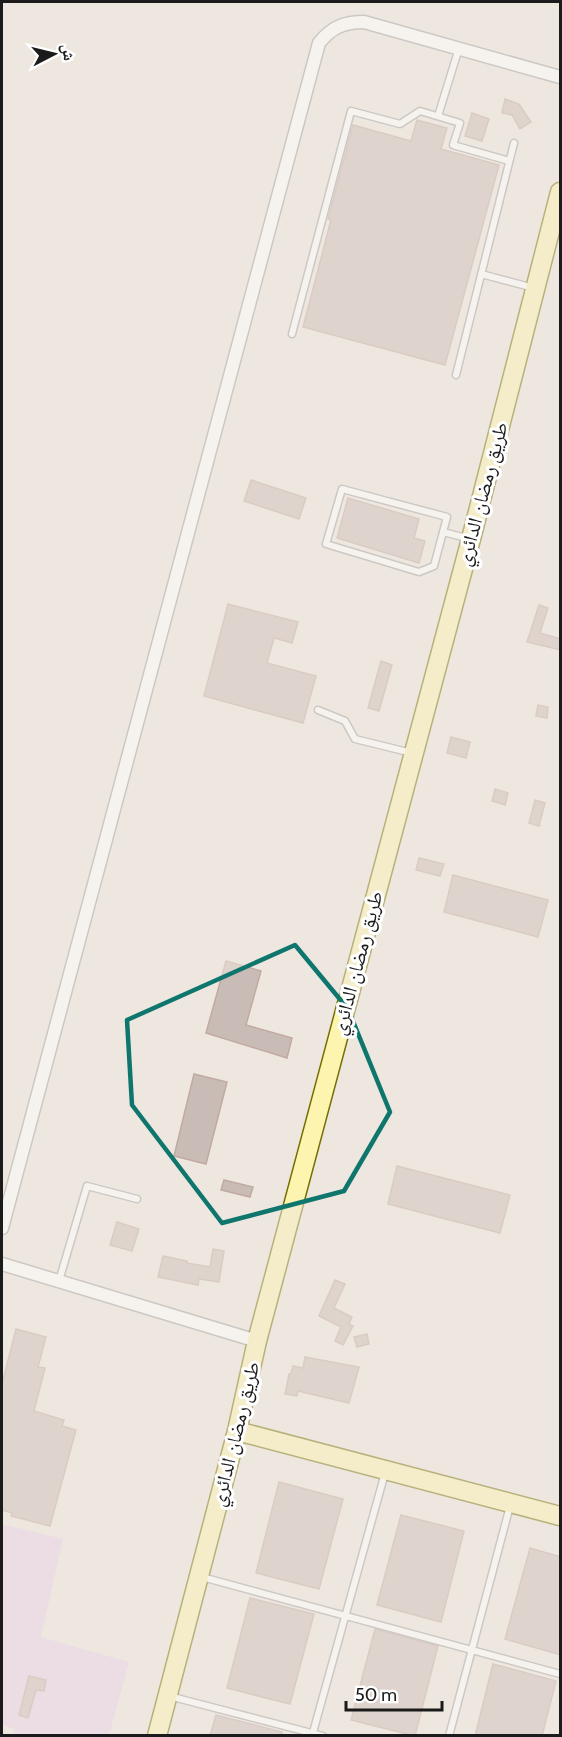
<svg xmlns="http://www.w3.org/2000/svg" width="562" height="1737" viewBox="0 0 562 1737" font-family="Cabin,'Noto Naskh Arabic',sans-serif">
	<rect width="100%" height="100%" fill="#eee7e0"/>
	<path fill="#e7d1e6" d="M2,1524l61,15 -22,98 88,25 -20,73h-96l2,-6 -13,-4z"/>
	<path fill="#c9bcb6" stroke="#c0aaa2" stroke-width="1.5" d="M505,99l14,5 12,18 -11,7 -8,-14 -10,-2z
		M472,113l17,6 -7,22 -17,-5z
		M417,120l30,8 -6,21 58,16 -54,200 -142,-38 28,-107 -3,-1 25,-94 58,16z
		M251,480l55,18 -7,21 -55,-18z
		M348,498l71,21 -5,19 11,3 -6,22 -82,-25z
		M228,604l70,18 -6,21 -18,-5 -7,25 49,13 -13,47 -99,-27z
		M539,605l9,3 -8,25 21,6v11l-34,-8z
		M381,661l11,4 -13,46 -11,-3z
		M538,705l10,2 -1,11 -11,-2z
		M451,737l19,5 -4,16 -19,-5z
		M495,789l13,4 -3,12 -13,-4z
		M535,800l10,3 -6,23 -10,-3z
		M419,858l25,6 -4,12 -24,-6z
		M453,875l95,25 -10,37 -94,-25z
		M226,961l35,10 -15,54 46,13 -5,20 -81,-25z
		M194,1074l33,8 -21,82 -32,-8z
		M397,1166l113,29 -10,38 -112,-29z
		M224,1180l29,7 -3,10 -29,-7z
		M117,1222l22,7 -7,22 -22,-6z
		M213,1249l11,2 -5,31 -20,-3 -1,6 -40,-8 5,-21 24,5v2l23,4z
		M335,1280l10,4 -11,24 18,9 -3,7 4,2 -10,19 -8,-4 6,-14 -22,-11z
		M16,1329l30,8 -8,30 7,1 -11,43 30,9 -2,6 14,4 -26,96 -39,-10 1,-3 -10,-3v-126z
		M367,1334l2,10 -12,3 -3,-10z
		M305,1357l54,10 -10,36 -51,-12 -1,5 -12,-2 4,-20h2l2,-8 10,2z
		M279,1482l64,17 -24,90 -63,-16z
		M401,1515l63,16 -23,91 -64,-17z
		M530,1548l31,9v98l-56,-16z
		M250,1598l64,16 -24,90 -63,-16z
		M375,1629l63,17 -23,90 -64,-16z
		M493,1664l63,17 -14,55h-67z
		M29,1676l17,4 -2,11 -8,-1 -8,28 -9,-3z
		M216,1715l66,17v4h-72z"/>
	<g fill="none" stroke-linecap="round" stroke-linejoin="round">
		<defs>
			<path id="lane" d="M438,116l21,-68
				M481,274l53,14
				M292,334l59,-223 49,13 20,-13 40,12 -7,22 56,16
				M456,375l58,-232
				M342,489l105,28 -13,49 -15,6 -93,-28z
				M443,532l27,7
				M318,710l27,11 10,18 57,14
				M59,1281l28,-95 50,13
				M202,1577l358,97
				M169,1696l154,40
				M312,1736l73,-263
				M449,1736l61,-230"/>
			<path id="street" d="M2,1228l317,-1185c13,-16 25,-21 45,-21l196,55
				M2,1264l255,77"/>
			<path id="secondary" d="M237,1431l323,85
				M157,1736l80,-305 20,-90 214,-802 89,-347"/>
		</defs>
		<use href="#lane" stroke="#a2a2a2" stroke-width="9"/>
		<use href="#street" stroke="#a2a2a2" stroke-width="15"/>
		<use href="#secondary" stroke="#756f00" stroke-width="21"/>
		<use href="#lane" stroke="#fff" stroke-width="6"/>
		<use href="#street" stroke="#fff" stroke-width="12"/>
		<use href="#secondary" stroke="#fcf4af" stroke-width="18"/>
	</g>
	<path d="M0 0H562V1737H0ZM295,945l53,64 42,103 -46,79 -122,32 -90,-118 -5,-85z" fill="#eee7e0" fill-opacity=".55" fill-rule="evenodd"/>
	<path fill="none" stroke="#0f766e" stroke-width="4.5" stroke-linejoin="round" d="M295,945l53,64 42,103 -46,79 -122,32 -90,-118 -5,-85z"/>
	<g text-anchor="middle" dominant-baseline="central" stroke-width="6" stroke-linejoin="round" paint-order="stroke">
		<g font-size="20" fill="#1b1b1b" stroke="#fff">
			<text transform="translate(482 494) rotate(-75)">طريق رمضان الدائري</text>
			<text transform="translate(357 963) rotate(-75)">طريق رمضان الدائري</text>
			<text transform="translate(235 1434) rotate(-76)">طريق رمضان الدائري</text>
		</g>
	</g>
	<rect width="562" height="1737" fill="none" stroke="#1b1b1b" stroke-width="6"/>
	<g transform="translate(54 54) rotate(83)" stroke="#ffffff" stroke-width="4.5" paint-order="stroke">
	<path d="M0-4.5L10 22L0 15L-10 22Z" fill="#1b1b1b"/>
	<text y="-9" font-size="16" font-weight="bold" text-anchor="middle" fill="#1b1b1b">ش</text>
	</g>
	<path d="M346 1701v9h96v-9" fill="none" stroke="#1b1b1b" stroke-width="3"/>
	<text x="355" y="1701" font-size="18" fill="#1b1b1b" stroke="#ffffff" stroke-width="4.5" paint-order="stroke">50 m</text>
</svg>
